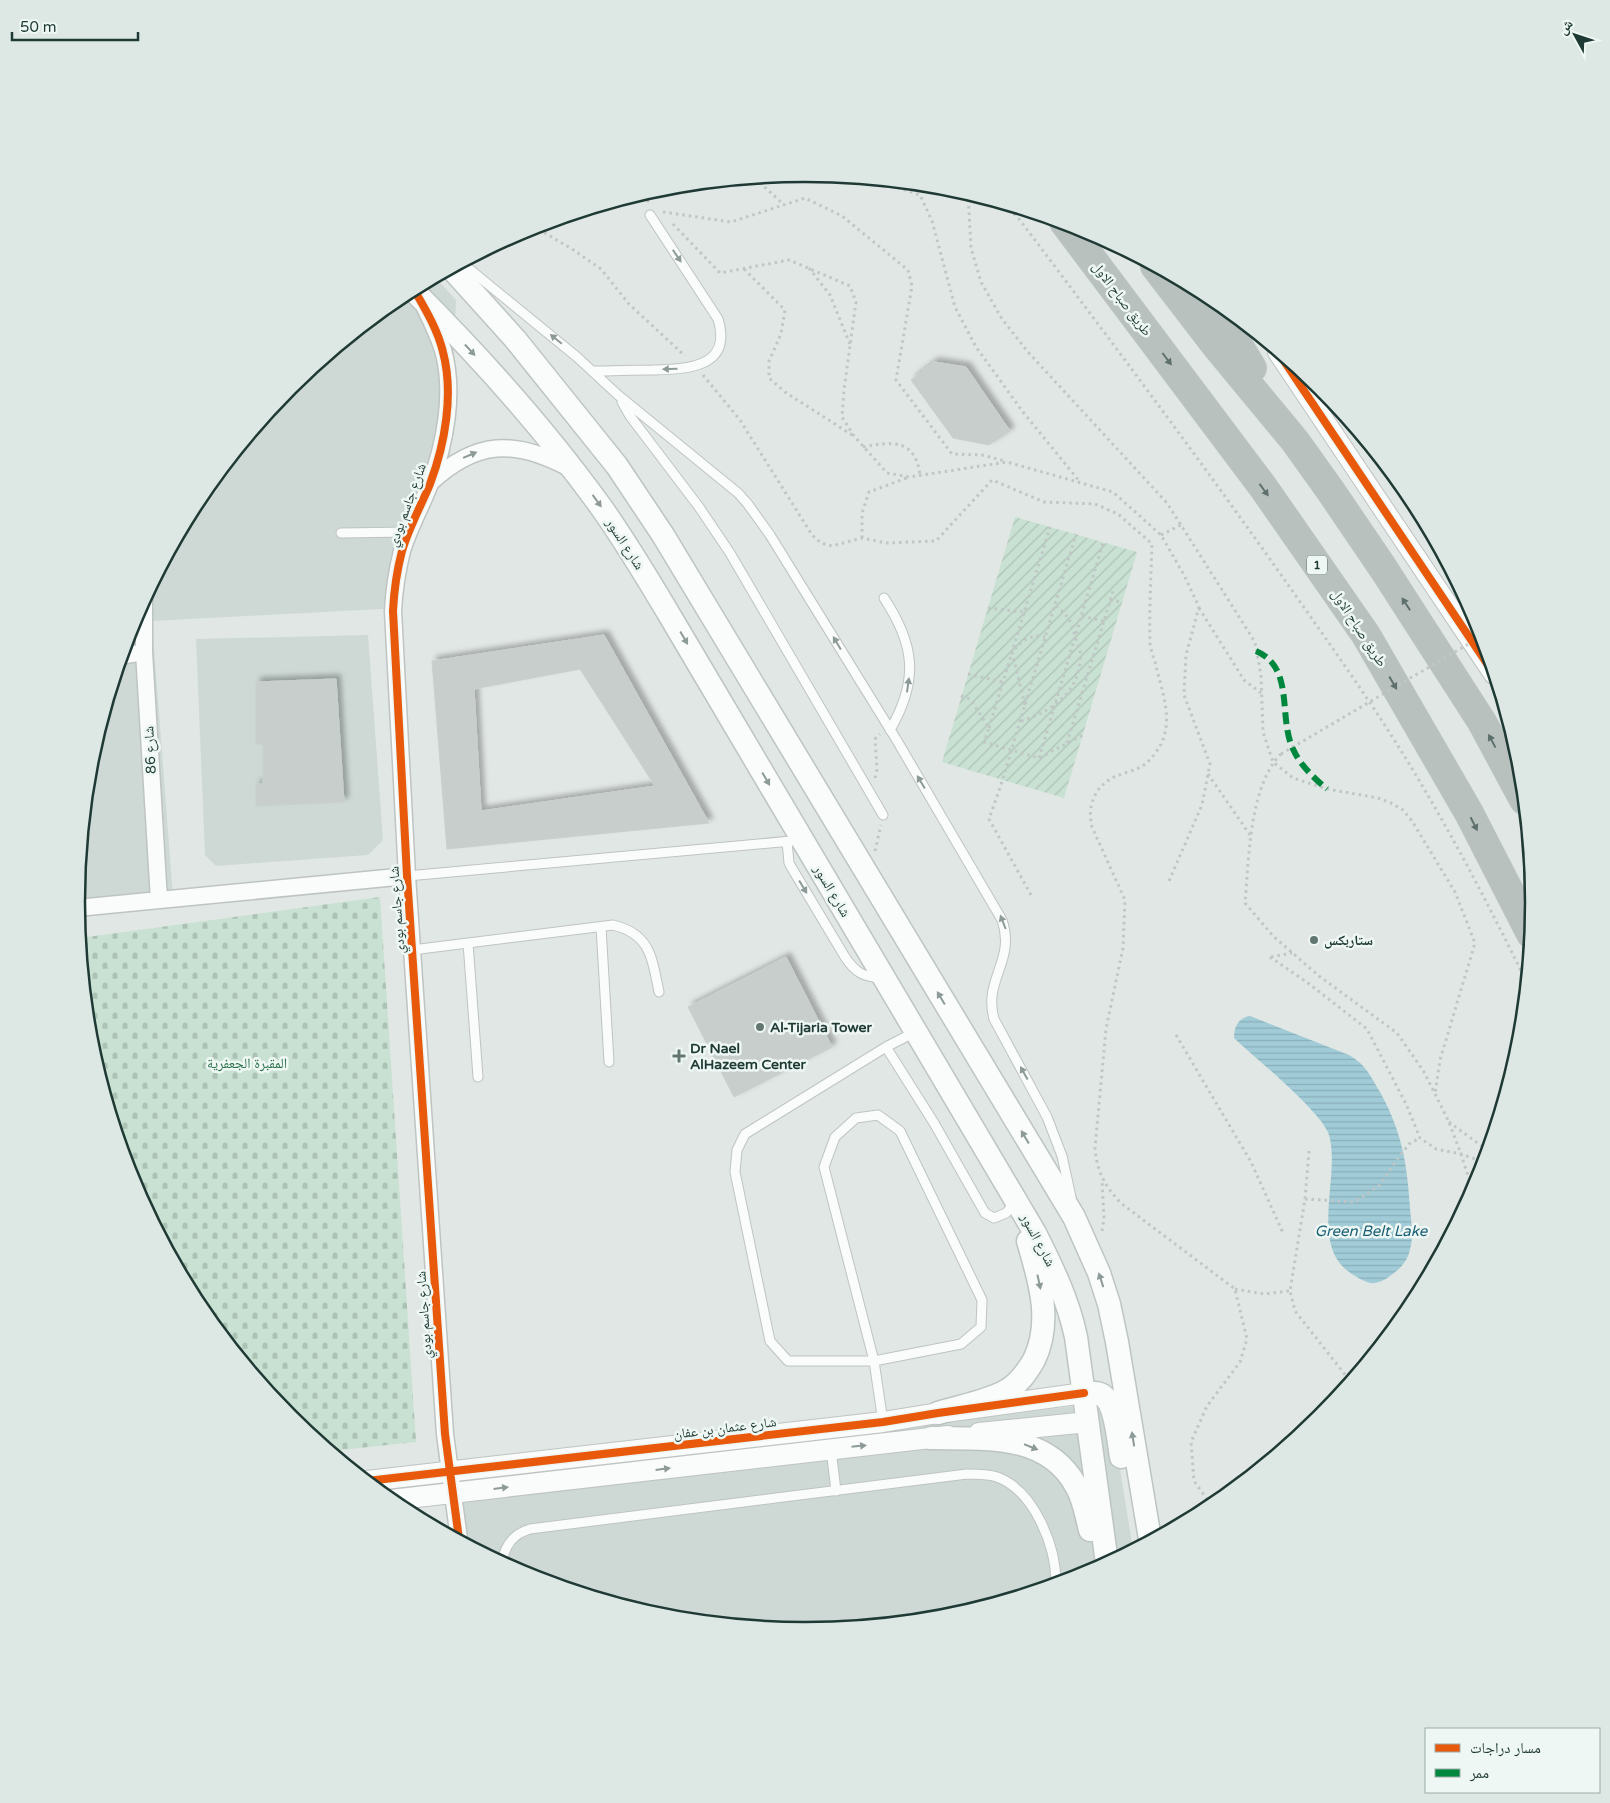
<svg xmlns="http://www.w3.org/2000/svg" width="1610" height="1803" viewBox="0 0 1610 1803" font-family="'Varela Round','Noto Naskh Arabic',sans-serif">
	<defs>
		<pattern id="cemetery-stones" width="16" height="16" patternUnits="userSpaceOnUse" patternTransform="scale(1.25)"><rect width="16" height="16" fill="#c9e1d2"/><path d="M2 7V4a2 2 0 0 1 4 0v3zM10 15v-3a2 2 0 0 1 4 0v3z" fill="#acc2b5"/></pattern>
		<pattern id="garden-furrows" width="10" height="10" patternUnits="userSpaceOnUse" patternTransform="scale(1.25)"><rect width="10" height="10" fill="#c9e1d2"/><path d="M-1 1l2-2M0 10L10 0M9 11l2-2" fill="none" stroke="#acc2b5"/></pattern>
		<pattern id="water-rules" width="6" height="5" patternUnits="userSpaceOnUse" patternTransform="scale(1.25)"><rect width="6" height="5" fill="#a0cbd7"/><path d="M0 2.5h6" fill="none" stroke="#89afb9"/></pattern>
		<filter id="shadow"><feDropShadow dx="4.5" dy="-4.5" stdDeviation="2.5" flood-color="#0004"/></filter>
	</defs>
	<rect width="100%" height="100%" fill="#e1e7e4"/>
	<path fill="#ced9d5" d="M435,277l21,23 -6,160 -37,73 -14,75 -247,13 21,276 -97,4 14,-142 42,-137 67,-126 91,-110 110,-91z
		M368,635l15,205 -15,15 -152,11 -11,-11 -9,-216z
		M1109,1402l24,147 -49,26 -137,41 -142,14 -142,-14 -137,-41 -60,-32 -9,-62z"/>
	<path fill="url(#cemetery-stones)" d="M380,897l36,545 -85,9 -42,-34 -90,-111 -67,-126 -42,-137 -10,-105z"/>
	<path fill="url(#garden-furrows)" d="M1015,517l122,35 -73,246 -122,-36z"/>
	<path fill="url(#water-rules)" d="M1250,1016l99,39c17,10 21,20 31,37 22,40 27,71 30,116 1,13 4,28 0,41 -2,12 -10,20 -20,27 -5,4 -13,8 -20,7 -7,-2 -12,-5 -18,-9 -44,-27 -11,-98 -23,-139 -7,-23 -75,-78 -95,-97 0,-11 4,-20 16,-22z"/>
	<path fill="#c8cecc" stroke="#c9d0cd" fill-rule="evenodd" filter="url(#shadow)" d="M934,362l32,5 44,64 -21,14 -36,-7 -42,-58z
		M604,635l105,188 -262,26 -15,-188zM580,669l75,117 -174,25 -7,-122z
		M336,679l8,123 -88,4v-22h7v-40h-7v-62z
		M786,957l46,90 -98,50 -46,-90z"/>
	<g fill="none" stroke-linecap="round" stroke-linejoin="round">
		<defs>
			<path id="service" d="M462,263l115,94 41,38 120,98 9,10 23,32 126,204 106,181c14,41 -19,59 -8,99l53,98 15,39 9,41
				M593,371c19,0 39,-1 58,-1 34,-1 82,-1 67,-51l-68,-104
				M622,402l8,14 69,91 31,46 153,262
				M341,533l68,-1
				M884,598c31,47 35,82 6,132
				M787,842l2,21 4,7 52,87c10,15 18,20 36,21
				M407,876l395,-36
				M601,927l8,135
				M468,943l10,134
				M412,950l201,-25c38,9 39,34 46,67
				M886,1047l48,76 51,90 9,5 12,-5 9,-10
				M883,1422l-9,-61 -50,-194 11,-30 21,-19 22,-3 22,16 82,169 -1,27 -20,17 -87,17h-86l-18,-20 -35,-169 2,-22 8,-16 141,-87 29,-15
				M831,1449l5,42
				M502,1562c3,-17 11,-28 28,-33l437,-55c10,0 21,0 30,3 38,14 59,70 59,106"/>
			<path id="minor" d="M425,308c7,14 13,27 18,42 12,42 2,94 -13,134 -9,23 -21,44 -28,67 -5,20 -8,40 -9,60l14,265 38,558 14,105
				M430,483c46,-43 84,-44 139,-15
				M144,600v52l15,248
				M122,656l22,-4
				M77,908l330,-32"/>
			<path id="tertiary" d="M1278,352l216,322
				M979,1433l109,-11
				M367,1481l516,-59 55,-9 146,-20
				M391,1500l557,-64"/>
			<path id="secondary" d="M451,268l64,71 102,127 46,69 411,682 25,56 10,31 8,38 33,197
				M412,289c68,68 133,140 189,218 25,35 47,72 69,109l365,617c17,34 33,66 41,104l31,226
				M1084,1393c5,0 11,-1 16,1 16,6 18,47 21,63
				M938,1413c22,-7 48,-11 68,-22 13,-7 21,-19 28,-31 19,-39 5,-81 -6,-119
				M931,1438c52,1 116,-6 145,48 8,13 10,29 14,44"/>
			<path id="motorway" d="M1064,222l199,265 103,148 103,178 62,121
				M1155,266l63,82 77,93 35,49 53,78 99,154 42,78
				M1207,294l45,74"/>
		</defs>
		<use href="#service" stroke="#bec4c2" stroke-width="11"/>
		<use href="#minor" stroke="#bec4c2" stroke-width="19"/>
		<use href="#tertiary" stroke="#bec4c2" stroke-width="22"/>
		<use href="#secondary" stroke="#bdc5c2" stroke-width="25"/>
		<use href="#motorway" stroke="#bbc4c2" stroke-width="30"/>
		<path stroke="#bfc7c6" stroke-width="3" stroke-dasharray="2.5 4" stroke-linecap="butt" d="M755,178l29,27
			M873,179l47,16 12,26 23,86 21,40 47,65 57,70
			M762,184l12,-8
			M968,193l3,55 10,34 21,37 26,33 139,151 88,139 6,33 2,57 10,30 20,16 34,11 51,9 13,5 12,7 9,11 43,71 20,51 -35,117 -5,34
			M635,195l15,7
			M1005,204l14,15c90,119 179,238 265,360 49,70 100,140 143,215 36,61 68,124 99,187
			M663,212l68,10 74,-24 37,18 66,54 4,16 -16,94 56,74 30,1 23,6
			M673,224l47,49 69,-13 61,26 6,16 -12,88 -2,27 12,19 33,37 22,4 98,-15 106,30 48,43 23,40 15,32 -13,48 -2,40 26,69 -8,41 -33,76
			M533,226l39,23 29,20 28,35 56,52
			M809,268l21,27 20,49
			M744,269l41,41 -4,24 -12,27v17l16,14 67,43
			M703,375l37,45 72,115 9,8 11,3 30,-8 24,5 50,-2 56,-61 52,22 51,2 23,10 34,30c-1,33 -3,67 -2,100 1,6 3,12 5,18 6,27 19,56 6,82 -4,7 -10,16 -17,21 -9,6 -22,8 -32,13 -18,10 -25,29 -20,49l33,73 -2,48 -17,81 -11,119c2,24 10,39 27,56l113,85 12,50 -7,23 -33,44 -16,36 3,39 18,25
			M863,447c30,-6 52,-8 57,28
			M1161,535l20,-10
			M862,538v-25l7,-21 40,-15
			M1110,600l12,2
			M988,608l36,4
			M1199,608l45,72 17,13
			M1082,616l21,5
			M968,674l35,8
			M961,696l9,3 19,29 -5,14 55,16 44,-23
			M1025,705l-13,-53c10,-11 18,-18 33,-15
			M1021,721c33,-10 62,-32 59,-70 -1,-5 -4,-10 -5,-15 -4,-15 -7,-21 -20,-31
			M989,728l61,-201
			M1067,743l46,-152
			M1281,754c-32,32 -32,106 -36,149l28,33 46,40 78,57 27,39 25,50 12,32 12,37
			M1039,758l64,-215
			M1208,774l42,61
			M875,778l2,-9 -2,-30 5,-5
			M875,851l6,-26
			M1031,895l-42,-76 12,-34 75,-251
			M1270,957l38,26 59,46 39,75 14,34 16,11 25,5 23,8
			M1271,957l21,-4
			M1176,1035l75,127 33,73
			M1449,1122l38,28
			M1309,1151l-4,48 -15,92 5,20 55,70
			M1305,1199l49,3 26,-17 16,-24 13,-17 11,-6
			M1102,1231l2,-12 -2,-39
			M1235,1289l29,5 25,-3"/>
		<use href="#service" stroke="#fafbfb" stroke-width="9"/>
		<use href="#minor" stroke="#fafbfb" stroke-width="16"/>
		<use href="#tertiary" stroke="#fafbfb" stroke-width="20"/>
		<use href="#secondary" stroke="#fafbfb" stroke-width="22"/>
		<use href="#motorway" stroke="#b9c1bf" stroke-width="28"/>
		<path stroke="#bfc7c6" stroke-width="3" stroke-dasharray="2.5 4" stroke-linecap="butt" d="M1281,754l201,-118"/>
		<path stroke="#00873e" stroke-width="6" stroke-dasharray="12 6" stroke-linecap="butt" d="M1256,651c40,17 21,68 38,100 7,15 21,28 33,38"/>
		<defs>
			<path id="cycleway" d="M416,293c11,19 22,38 27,59 11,42 2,92 -13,132 -9,22 -21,43 -28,67 -5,19 -8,40 -9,60l14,265 38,558 14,105
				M1278,352l216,322
				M367,1481l516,-59 55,-9 146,-20"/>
		</defs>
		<use href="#cycleway" stroke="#eef7f3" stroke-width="11"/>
		<use href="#cycleway" stroke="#e8590c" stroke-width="8"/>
	</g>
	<defs><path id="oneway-solid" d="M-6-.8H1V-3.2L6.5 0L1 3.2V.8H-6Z" transform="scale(1.25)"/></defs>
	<g fill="#8c9a98">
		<use href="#oneway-solid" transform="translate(677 256) rotate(56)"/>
		<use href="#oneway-solid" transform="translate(556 339) rotate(-141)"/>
		<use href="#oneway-solid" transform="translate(470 350) rotate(47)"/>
		<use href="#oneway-solid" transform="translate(670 369) rotate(179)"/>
		<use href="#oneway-solid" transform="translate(470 455) rotate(-23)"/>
		<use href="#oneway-solid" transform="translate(597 501) rotate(54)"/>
		<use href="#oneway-solid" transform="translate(684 638) rotate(60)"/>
		<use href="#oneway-solid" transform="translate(837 643) rotate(-121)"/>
		<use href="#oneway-solid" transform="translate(908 685) rotate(-82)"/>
		<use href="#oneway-solid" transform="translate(766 779) rotate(60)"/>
		<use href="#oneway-solid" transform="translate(921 782) rotate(-121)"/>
		<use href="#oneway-solid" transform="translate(803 887) rotate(59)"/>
		<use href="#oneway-solid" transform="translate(1003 922) rotate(-111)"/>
		<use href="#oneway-solid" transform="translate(941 998) rotate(-121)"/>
		<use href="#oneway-solid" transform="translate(1024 1073) rotate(-119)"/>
		<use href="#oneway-solid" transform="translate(1025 1137) rotate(-121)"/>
		<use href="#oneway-solid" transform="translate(1101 1280) rotate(-108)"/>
		<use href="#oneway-solid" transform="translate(1039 1282) rotate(78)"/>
		<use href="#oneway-solid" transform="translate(1133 1439) rotate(-99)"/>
		<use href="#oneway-solid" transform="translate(859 1446) rotate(-6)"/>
		<use href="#oneway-solid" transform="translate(1031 1447) rotate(22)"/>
		<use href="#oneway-solid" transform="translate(663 1469) rotate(-7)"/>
		<use href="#oneway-solid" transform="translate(501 1488) rotate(-7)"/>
	</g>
	<g fill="#5d706c">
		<use href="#oneway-solid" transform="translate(1167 359) rotate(53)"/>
		<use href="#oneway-solid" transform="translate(1264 490) rotate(54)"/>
		<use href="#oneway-solid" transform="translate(1406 604) rotate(-123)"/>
		<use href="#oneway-solid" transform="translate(1393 683) rotate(60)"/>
		<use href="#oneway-solid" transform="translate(1492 741) rotate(-118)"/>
		<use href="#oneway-solid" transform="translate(1474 824) rotate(63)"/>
	</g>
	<g fill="#637772" stroke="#eef7f3" stroke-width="2">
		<circle cx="1314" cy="940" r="5"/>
		<circle cx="760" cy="1027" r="5"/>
		<path d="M676.5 1048.5h5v5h5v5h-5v5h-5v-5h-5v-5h5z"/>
	</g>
	<g text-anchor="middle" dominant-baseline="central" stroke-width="5" stroke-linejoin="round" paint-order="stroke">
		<rect fill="#eef7f3" stroke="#5d736e" stroke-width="1" x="1307" y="555.5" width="20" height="19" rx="4"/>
		<g font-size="12" font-weight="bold" fill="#1f3a35">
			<text x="1317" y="565">1</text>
		</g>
		<g font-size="14" fill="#1f3a35" stroke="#eef7f3">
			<text transform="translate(1122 299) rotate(53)">طريق صباح الاول</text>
			<text transform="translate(407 505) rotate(-70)">شارع جاسم بودي</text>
			<text transform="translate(625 544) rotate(57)">شارع السور</text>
			<text transform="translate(1359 628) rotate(57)">طريق صباح الاول</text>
			<text transform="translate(150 750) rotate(-93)">شارع 86</text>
			<text transform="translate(832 891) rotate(59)">شارع السور</text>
			<text transform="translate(397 910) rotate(-94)">شارع جاسم بودي</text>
			<text transform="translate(1038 1240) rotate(62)">شارع السور</text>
			<text transform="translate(424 1315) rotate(-94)">شارع جاسم بودي</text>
			<text transform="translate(725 1428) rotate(-7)">شارع عثمان بن عفان</text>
		</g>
		<g font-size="14" font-weight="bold" fill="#1f3a35" stroke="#eef7f3" text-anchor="start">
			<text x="1324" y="940">ستاربكس</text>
			<text x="770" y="1027">Al-Tijaria Tower</text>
			<text x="690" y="1048">Dr Nael<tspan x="690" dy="16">AlHazeem Center</tspan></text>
		</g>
		<g font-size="14" fill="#29714a" stroke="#eef7f3">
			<text x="247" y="1063">المقبرة الجعفرية</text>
		</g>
		<g font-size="15" font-style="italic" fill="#195f76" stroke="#eef7f3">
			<text x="1371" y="1231">Green Belt Lake</text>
		</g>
	</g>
	<path d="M0 0H1610V1803H0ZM85 902a720 720 0 1 1 1440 0a720 720 0 1 1-1440 0Z" fill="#dde8e4" fill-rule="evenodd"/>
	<path fill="none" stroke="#1f3a35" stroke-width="2.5" d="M85 902a720 720 0 1 1 1440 0a720 720 0 1 1-1440 0Z"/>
	<rect x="1425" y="1728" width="175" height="65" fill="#eef7f3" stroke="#9baba7"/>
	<rect x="1435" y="1744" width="25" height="8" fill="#e8590c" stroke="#9baba7"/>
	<text x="1470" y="1753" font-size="15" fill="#1f3a35">مسار دراجات</text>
	<rect x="1435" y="1769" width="25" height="8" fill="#00873e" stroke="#9baba7"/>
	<text x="1470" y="1778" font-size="15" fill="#1f3a35">ممر</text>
	<g transform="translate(1575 35) rotate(310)" stroke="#eef7f3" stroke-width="4" paint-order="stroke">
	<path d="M0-4L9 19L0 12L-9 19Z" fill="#1f3a35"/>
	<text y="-8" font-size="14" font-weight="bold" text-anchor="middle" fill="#1f3a35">ش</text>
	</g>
	<path d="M12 32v8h126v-8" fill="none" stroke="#1f3a35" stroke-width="2.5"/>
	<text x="20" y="32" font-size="15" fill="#1f3a35" stroke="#eef7f3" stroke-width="4" paint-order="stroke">50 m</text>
</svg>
